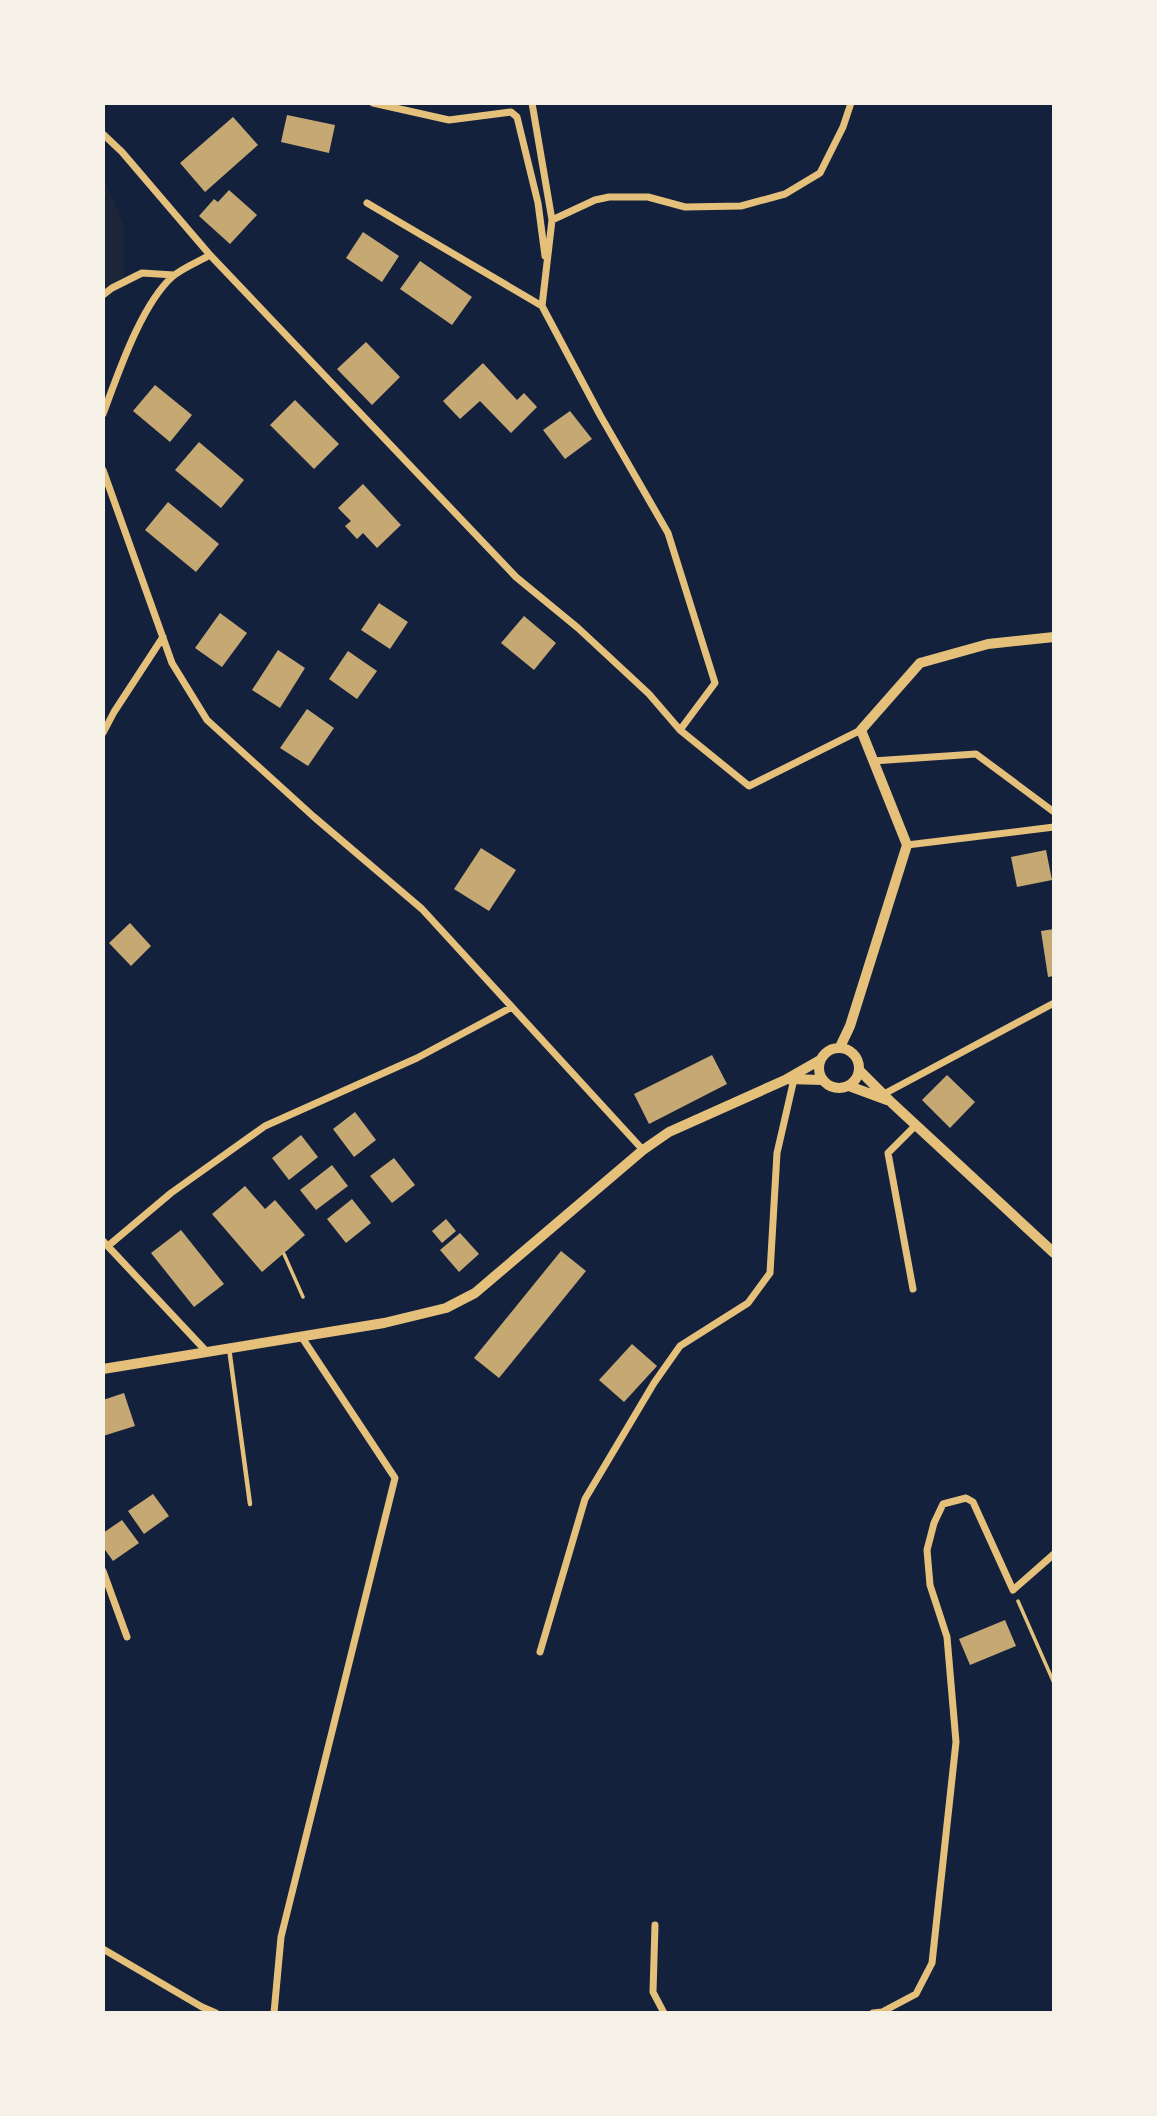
<svg xmlns="http://www.w3.org/2000/svg" width="1157" height="2116" viewBox="0 0 1157 2116" font-family="Lato,sans-serif">
	<rect width="100%" height="100%" fill="#14213d"/>
	<path fill="#1d2539" d="M103,176l21,50v49l-21,22z"/>
	<path fill="#c6a872" d="M287,115l48,10 -6,28 -48,-11z
		M233,117l25,28 -53,47 -25,-29z
		M229,190l28,25 -27,29 -31,-28 15,-17 4,3z
		M363,232l36,24 -17,26 -36,-24z
		M420,261l52,36 -20,28 -52,-36z
		M366,342l34,35 -28,28 -35,-36z
		M483,363l34,37 7,-7 13,14 -26,26 -31,-32 -20,18 -17,-18z
		M155,385l37,30 -22,27 -37,-31z
		M295,400l44,44 -25,25 -44,-44z
		M570,411l22,28 -27,20 -22,-29z
		M199,442l45,38 -23,28 -46,-38z
		M363,484l38,41 -24,23 -14,-15 -6,6 -12,-13 6,-5 -13,-13z
		M168,502l51,42 -23,28 -51,-42z
		M379,603l29,19 -18,27 -29,-19z
		M220,613l27,20 -25,34 -27,-19z
		M524,616l32,27 -22,27 -33,-27z
		M278,650l27,18 -25,40 -28,-18z
		M348,651l29,20 -20,28 -28,-20z
		M307,709l27,19 -26,38 -28,-18z
		M481,848l35,22 -27,41 -35,-22z
		M1046,850l6,30 -35,7 -6,-30z
		M130,923l21,23 -20,20 -22,-23z
		M1054,929v47l-6,1 -7,-46z
		M712,1055l15,29 -78,40 -15,-30z
		M947,1075l28,27 -25,26 -28,-28z
		M355,1112l21,28 -22,17 -21,-28z
		M301,1135l17,22 -29,23 -17,-22z
		M394,1158l21,27 -23,18 -22,-27z
		M332,1165l16,21 -32,24 -16,-20z
		M245,1186l20,23 10,-9 30,35 -43,37 -50,-58z
		M352,1199l19,24 -25,20 -19,-24z
		M446,1219l10,12 -14,12 -10,-12z
		M181,1230l43,54 -30,23 -43,-54z
		M460,1233l19,21 -20,18 -19,-22z
		M561,1251l25,20 -87,107 -25,-20z
		M632,1344l25,22 -33,36 -25,-22z
		M124,1393l11,33 -32,10v-36z
		M153,1494l16,22 -25,18 -16,-23z
		M122,1520l17,23 -26,18 -10,-14v-14z
		M1005,1620l11,26 -46,19 -11,-26z"/>
	<g fill="none" stroke-linecap="round" stroke-linejoin="round">
		<path stroke="#e5c07b" stroke-width="3.5" d="M284,1254l19,43
			M1018,1601l36,82"/>
		<path stroke="#e5c07b" stroke-width="4.5" d="M229,1348l21,156"/>
		<path stroke="#e5c07b" stroke-width="7" d="M373,103l76,17 62,-8 6,5 21,86 7,53
			M532,103l20,117 -10,86 58,109 68,118 47,150 -35,47
			M103,134l19,18 88,103 306,322 62,51 71,66 31,36 69,56 112,-56
			M367,203l175,103
			M552,220l43,-20 14,-3h39l37,10 56,-1 44,-12 35,-21 23,-46 8,-24
			M103,295l9,-7 30,-15 32,2
			M103,414c15,-40 38,-109 69,-137 10,-9 26,-15 38,-22
			M103,470l69,193 35,57 107,97 108,92 221,241
			M103,733l11,-21 49,-75
			M873,761l103,-7 78,58
			M907,845l147,-18
			M884,1094l170,-91
			M103,1241l103,110
			M108,1246l63,-53 94,-67 152,-68 95,-51
			M913,1289l-25,-136 28,-28
			M103,1571l24,66
			M540,1652l45,-153 69,-116 26,-37 68,-43 22,-30 7,-120 17,-74
			M655,1925l-2,67 11,21
			M103,1949l99,58 14,6
			M274,2013l7,-76 114,-459 -94,-142
			M873,2013l9,-1 34,-18 16,-31 24,-221 -9,-105 -17,-52 -3,-35 7,-27 9,-19 23,-6 7,4 40,88 41,-36"/>
		<path stroke="#e5c07b" stroke-width="10" d="M840,1047l10,-21 57,-181 -46,-115 59,-67 68,-19 66,-7
			M819 1068a20 20 0 1 1 40 0a20 20 0 1 1-40 0Z
			M859,1070l33,33 162,150
			M788,1079l35,1
			M849,1086l38,14
			M103,1369l281,-46 62,-15 29,-15 168,-143 26,-18 116,-52 35,-20"/>
	</g>
	<rect width="1157" height="2116" fill="none" stroke="#f6f1e7" stroke-width="210"/>
</svg>
